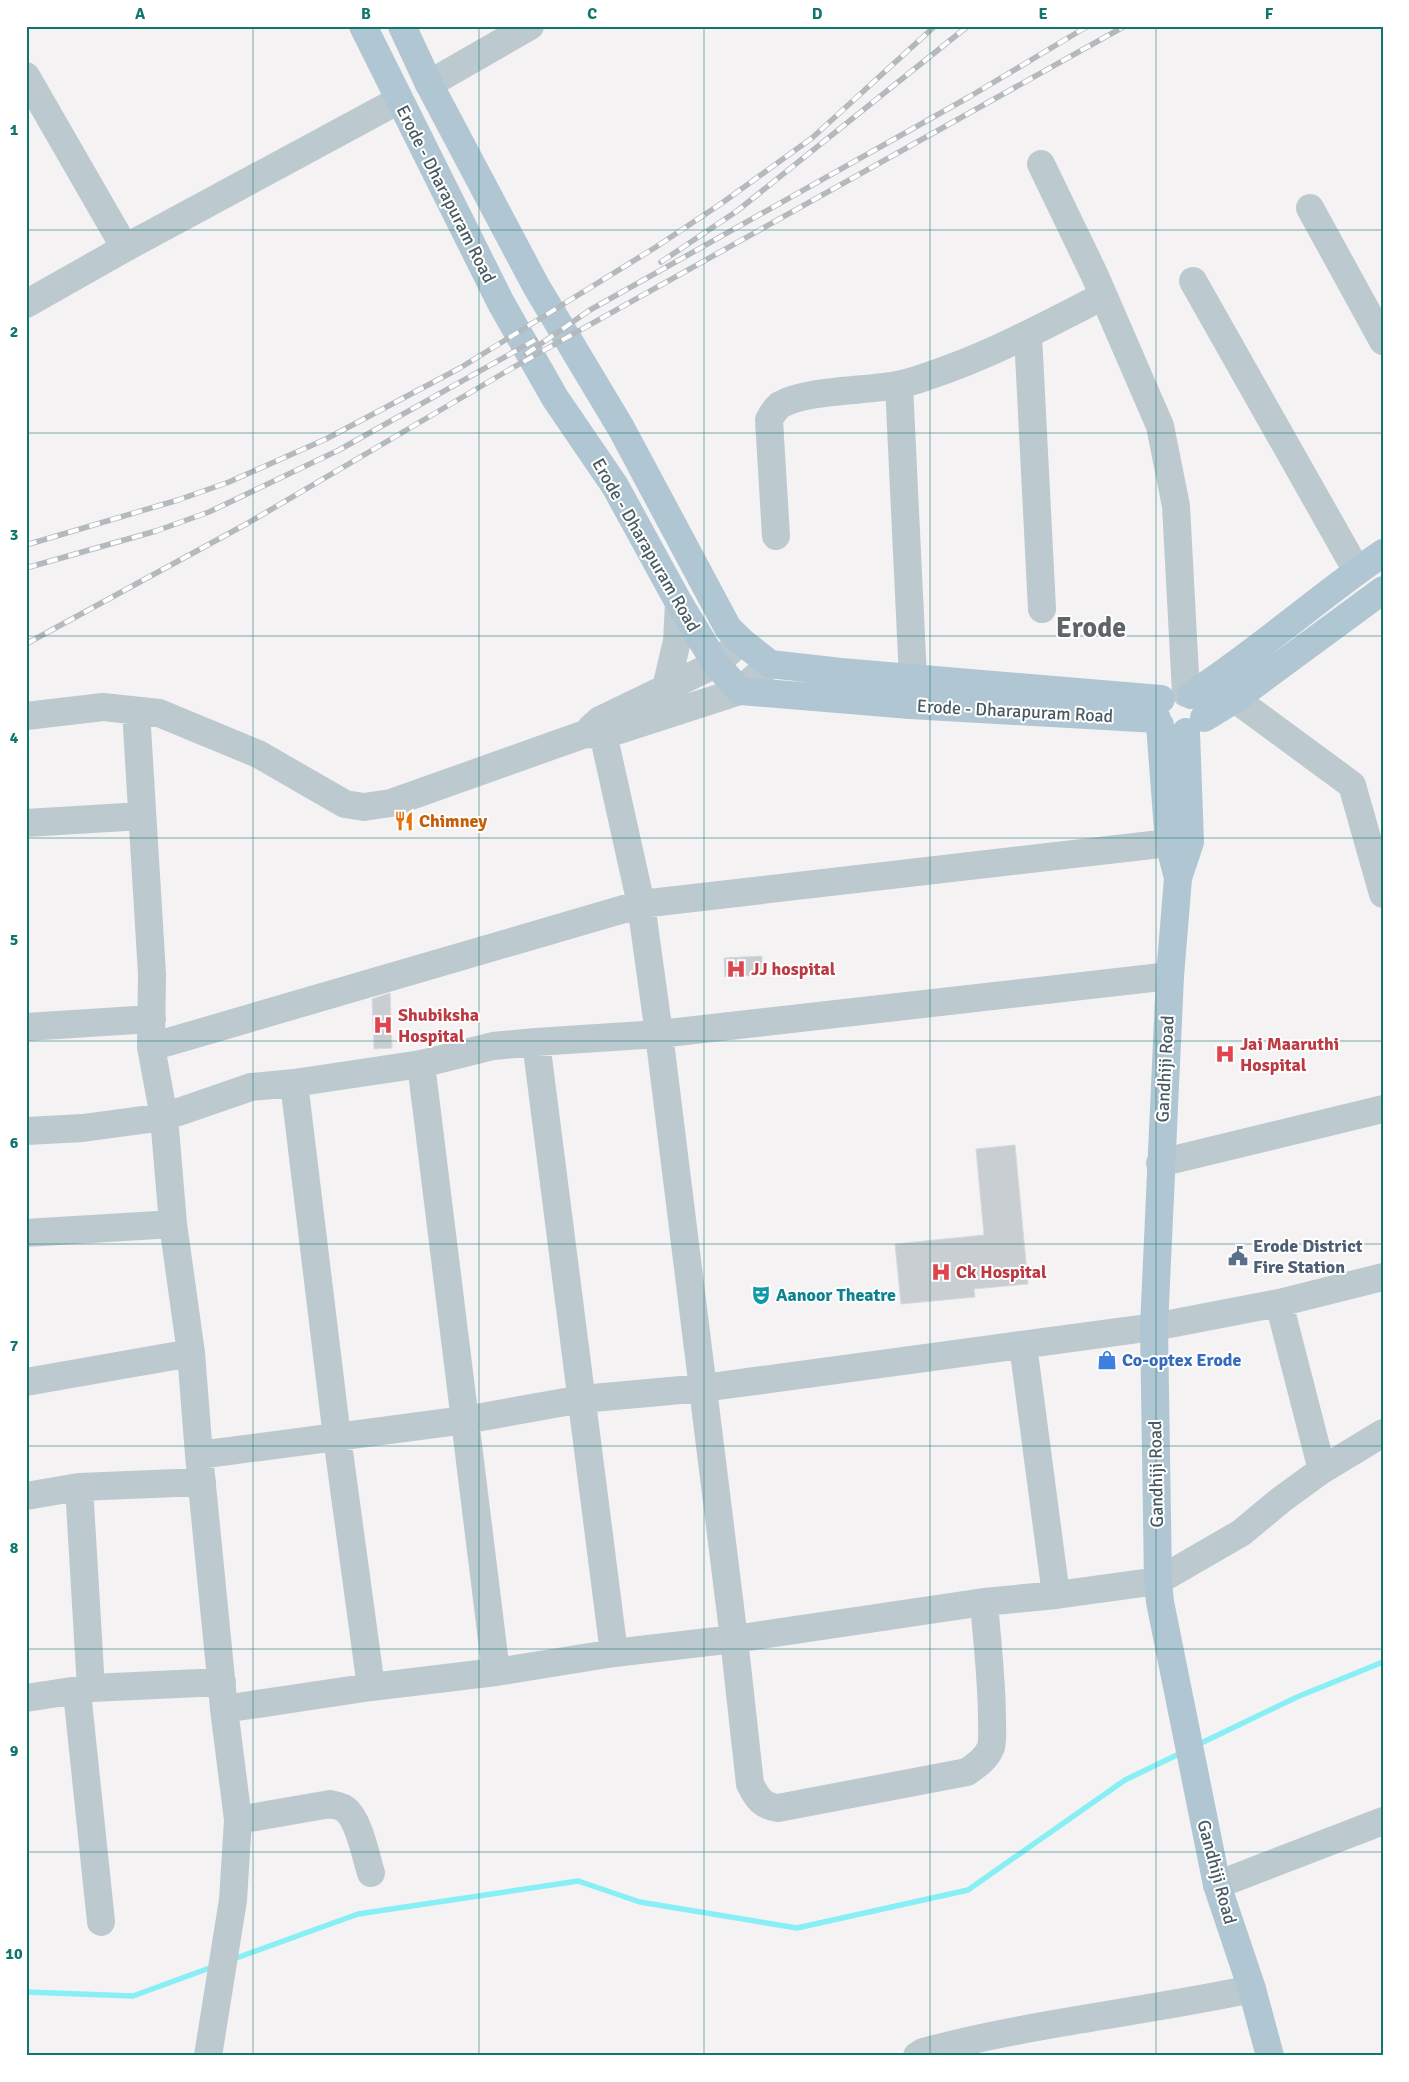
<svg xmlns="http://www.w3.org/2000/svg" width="1409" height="2082" viewBox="0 0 1409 2082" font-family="Signika,sans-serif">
	<rect width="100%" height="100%" fill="#f5f2f3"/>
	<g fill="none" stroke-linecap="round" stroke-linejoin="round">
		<path stroke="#88f0f5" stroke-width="5.5" d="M1195,1746l102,-49 86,-35
			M231,1960l127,-46 220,-33 62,21 157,26 171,-38 157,-110 58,-28
			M26,1992l107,4 82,-30"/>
	</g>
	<path fill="#c9ced2" stroke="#d6dade" d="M762,956v19l-37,2 -1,-19z
		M390,993l2,55 -18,1 -2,-50z
		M1015,1145l13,139 -54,5 1,8 -74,7 -6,-60 89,-9 -8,-86z"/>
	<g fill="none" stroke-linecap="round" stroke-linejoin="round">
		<path stroke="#bccad0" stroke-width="28" d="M26,76l99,172
			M429,84l101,-58
			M1041,164l54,112 65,150 16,80 10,187
			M1310,208l73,133
			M1193,281l164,290
			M26,304l99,-56 274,-148
			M1028,335l14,274
			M899,385l14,293
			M776,536l-7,-116c3,-6 6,-11 11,-15 25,-15 86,-14 117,-20 17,-3 34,-10 51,-16 54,-20 104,-47 155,-73
			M666,688l11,-47 2,-38
			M1235,699l117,86 31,109
			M136,711l16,263 -1,73 13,70 9,107 18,129 8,102 25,254 14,111 -5,80 -25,156
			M26,716l77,-9 56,6 99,41 87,50 19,3 27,-4 194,-69 19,1 136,-44 30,-27
			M600,720l41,184 18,130 75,605 16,145c7,14 12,22 28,24l189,-36c10,-7 20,-14 24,-25 2,-8 1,-18 1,-27 0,-39 -5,-79 -8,-118
			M591,728l9,-8 116,-56 25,-23
			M26,823l116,-7
			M26,1027l126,-8
			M536,1042l78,611
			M151,1047l490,-143 528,-61
			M421,1064l75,608
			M294,1083l43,354 34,250
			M26,1131l57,-3 81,-11 87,-30 43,-4 127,-19 72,-18 43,-4 123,-8 511,-58
			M1160,1163l223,-54
			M26,1233l147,-9
			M1279,1303l43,167
			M1023,1345l33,250
			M26,1382l165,-29
			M199,1455l266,-35 117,-21 121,-11 451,-61 125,-24 104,-26
			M79,1487l12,201
			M26,1496l53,-9 123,-5
			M77,1692l24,230
			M26,1698l65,-10 131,-6
			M224,1709l147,-22 125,-15 118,-19 120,-14 250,-37 72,-7 102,-14 83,-48 41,-34 40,-29 61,-37
			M238,1820l92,-16c5,1 11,2 15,5 14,10 21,48 26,64
			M1217,1885l166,-64
			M917,2056l6,-4c108,-29 220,-40 329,-63"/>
		<path stroke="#b0c7d3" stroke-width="28" d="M363,26l138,277 54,95 60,88 64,117 37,61 24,27 170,14 247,14
			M402,26l27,58 107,202 85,142 107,200 13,13 29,23 71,8 320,27
			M1191,695c67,-43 126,-97 192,-142
			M1204,718l31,-19 148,-109
			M1160,725l9,118 9,35
			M1186,732l4,110 -12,36 -8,98 -16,351 4,254 2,21 57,283 35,104 18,67"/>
		<defs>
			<path id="rail" d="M661,262l76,-51 231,-185
				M526,354l64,-44 379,-213 119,-71
				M26,545l152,-45 51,-18 97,-43 134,-71 196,-121 66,-44 90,-65 123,-112
				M26,568l130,-37 53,-19 130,-62 196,-110
				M26,644l222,-121 259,-152 618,-345"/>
		</defs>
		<use href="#rail" stroke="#b4b9bd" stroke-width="5.5"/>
		<use href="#rail" stroke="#fff" stroke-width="4" stroke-dasharray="11" stroke-linecap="butt"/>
	</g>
	<path fill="none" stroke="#0f766e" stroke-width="1" stroke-opacity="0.55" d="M253,26v2030M479,26v2030M704,26v2030M930,26v2030M1156,26v2030M26,230h1357M26,433h1357M26,636h1357M26,838h1357M26,1041h1357M26,1244h1357M26,1446h1357M26,1649h1357M26,1852h1357"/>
	<defs>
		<symbol id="restaurant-bare" viewBox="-9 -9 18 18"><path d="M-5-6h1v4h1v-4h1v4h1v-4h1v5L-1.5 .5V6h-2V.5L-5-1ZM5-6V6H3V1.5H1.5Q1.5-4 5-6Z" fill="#e8710a" stroke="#fff" stroke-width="2.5" paint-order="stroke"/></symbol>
		<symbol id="hospital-bare" viewBox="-9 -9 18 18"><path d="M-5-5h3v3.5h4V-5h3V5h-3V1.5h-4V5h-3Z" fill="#e0444e" stroke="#fff" stroke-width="2.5" paint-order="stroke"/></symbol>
		<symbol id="civic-bare" viewBox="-9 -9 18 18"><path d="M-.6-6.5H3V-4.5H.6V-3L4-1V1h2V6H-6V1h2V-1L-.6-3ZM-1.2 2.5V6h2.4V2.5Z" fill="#5c6f8a" stroke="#fff" stroke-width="2.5" paint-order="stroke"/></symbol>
		<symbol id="theatre-bare" viewBox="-9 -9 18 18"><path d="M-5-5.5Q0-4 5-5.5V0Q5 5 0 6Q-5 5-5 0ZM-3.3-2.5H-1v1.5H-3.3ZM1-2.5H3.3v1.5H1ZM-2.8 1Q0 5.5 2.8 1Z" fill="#0f9aa8" stroke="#fff" stroke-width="2.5" paint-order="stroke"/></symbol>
		<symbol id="shop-bare" viewBox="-9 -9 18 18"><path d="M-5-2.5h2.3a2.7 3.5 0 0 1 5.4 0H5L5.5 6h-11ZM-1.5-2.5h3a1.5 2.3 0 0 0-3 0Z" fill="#3f7fe0" stroke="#fff" stroke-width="2.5" paint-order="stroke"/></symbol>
	</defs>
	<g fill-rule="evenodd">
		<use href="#restaurant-bare" x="390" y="807" width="28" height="28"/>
		<use href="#hospital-bare" x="722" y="955" width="28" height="28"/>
		<use href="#hospital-bare" x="369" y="1011" width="28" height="28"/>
		<use href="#hospital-bare" x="1211" y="1040" width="28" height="28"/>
		<use href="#civic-bare" x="1224" y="1242" width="28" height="28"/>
		<use href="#hospital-bare" x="927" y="1258" width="28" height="28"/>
		<use href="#theatre-bare" x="747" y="1281" width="28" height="28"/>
		<use href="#shop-bare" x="1093" y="1346" width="28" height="28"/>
	</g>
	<g text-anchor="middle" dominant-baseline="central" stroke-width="4" stroke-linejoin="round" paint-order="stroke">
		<g font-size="18" fill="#485a62" stroke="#fff">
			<text transform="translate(446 194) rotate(63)">Erode - Dharapuram Road</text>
			<text transform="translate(646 545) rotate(60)">Erode - Dharapuram Road</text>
			<text transform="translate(1015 711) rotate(3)">Erode - Dharapuram Road</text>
			<text transform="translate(1165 1069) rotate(-87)">Gandhiji Road</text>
			<text transform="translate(1156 1474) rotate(-91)">Gandhiji Road</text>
			<text transform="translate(1217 1872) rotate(75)">Gandhiji Road</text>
		</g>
		<g font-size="18" font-weight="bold" fill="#c56008" stroke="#fff" text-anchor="start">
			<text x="419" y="821">Chimney</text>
		</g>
		<g font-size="18" font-weight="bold" fill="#be3a42" stroke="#fff" text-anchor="start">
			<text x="751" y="969">JJ hospital</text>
			<text x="398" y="1015">Shubiksha<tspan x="398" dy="21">Hospital</tspan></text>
			<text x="1240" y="1044">Jai Maaruthi<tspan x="1240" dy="21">Hospital</tspan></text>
			<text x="956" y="1272">Ck Hospital</text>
		</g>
		<g font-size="18" font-weight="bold" fill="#4e5e75" stroke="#fff" text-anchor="start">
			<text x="1253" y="1246">Erode District<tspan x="1253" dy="21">Fire Station</tspan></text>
		</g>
		<g font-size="18" font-weight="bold" fill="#0d838f" stroke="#fff" text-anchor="start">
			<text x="776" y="1295">Aanoor Theatre</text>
		</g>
		<g font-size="18" font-weight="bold" fill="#366cbe" stroke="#fff" text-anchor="start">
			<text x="1122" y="1360">Co-optex Erode</text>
		</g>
		<g font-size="28" font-weight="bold" fill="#5e6468" stroke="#fff">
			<text x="1091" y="628">Erode</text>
		</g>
	</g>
	<rect width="1409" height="2082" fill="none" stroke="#ffffff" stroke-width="55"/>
	<rect x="28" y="28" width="1354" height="2026" fill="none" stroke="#0f766e" stroke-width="2"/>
	<g font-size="16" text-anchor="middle" font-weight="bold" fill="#0f766e">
		<text x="140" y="19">A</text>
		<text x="366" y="19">B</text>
		<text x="592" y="19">C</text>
		<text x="817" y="19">D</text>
		<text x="1043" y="19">E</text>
		<text x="1269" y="19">F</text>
		<text x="14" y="135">1</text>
		<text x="14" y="337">2</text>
		<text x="14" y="540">3</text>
		<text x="14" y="743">4</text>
		<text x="14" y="945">5</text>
		<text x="14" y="1148">6</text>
		<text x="14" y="1351">7</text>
		<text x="14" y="1553">8</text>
		<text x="14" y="1756">9</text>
		<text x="14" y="1959">10</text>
	</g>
</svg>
